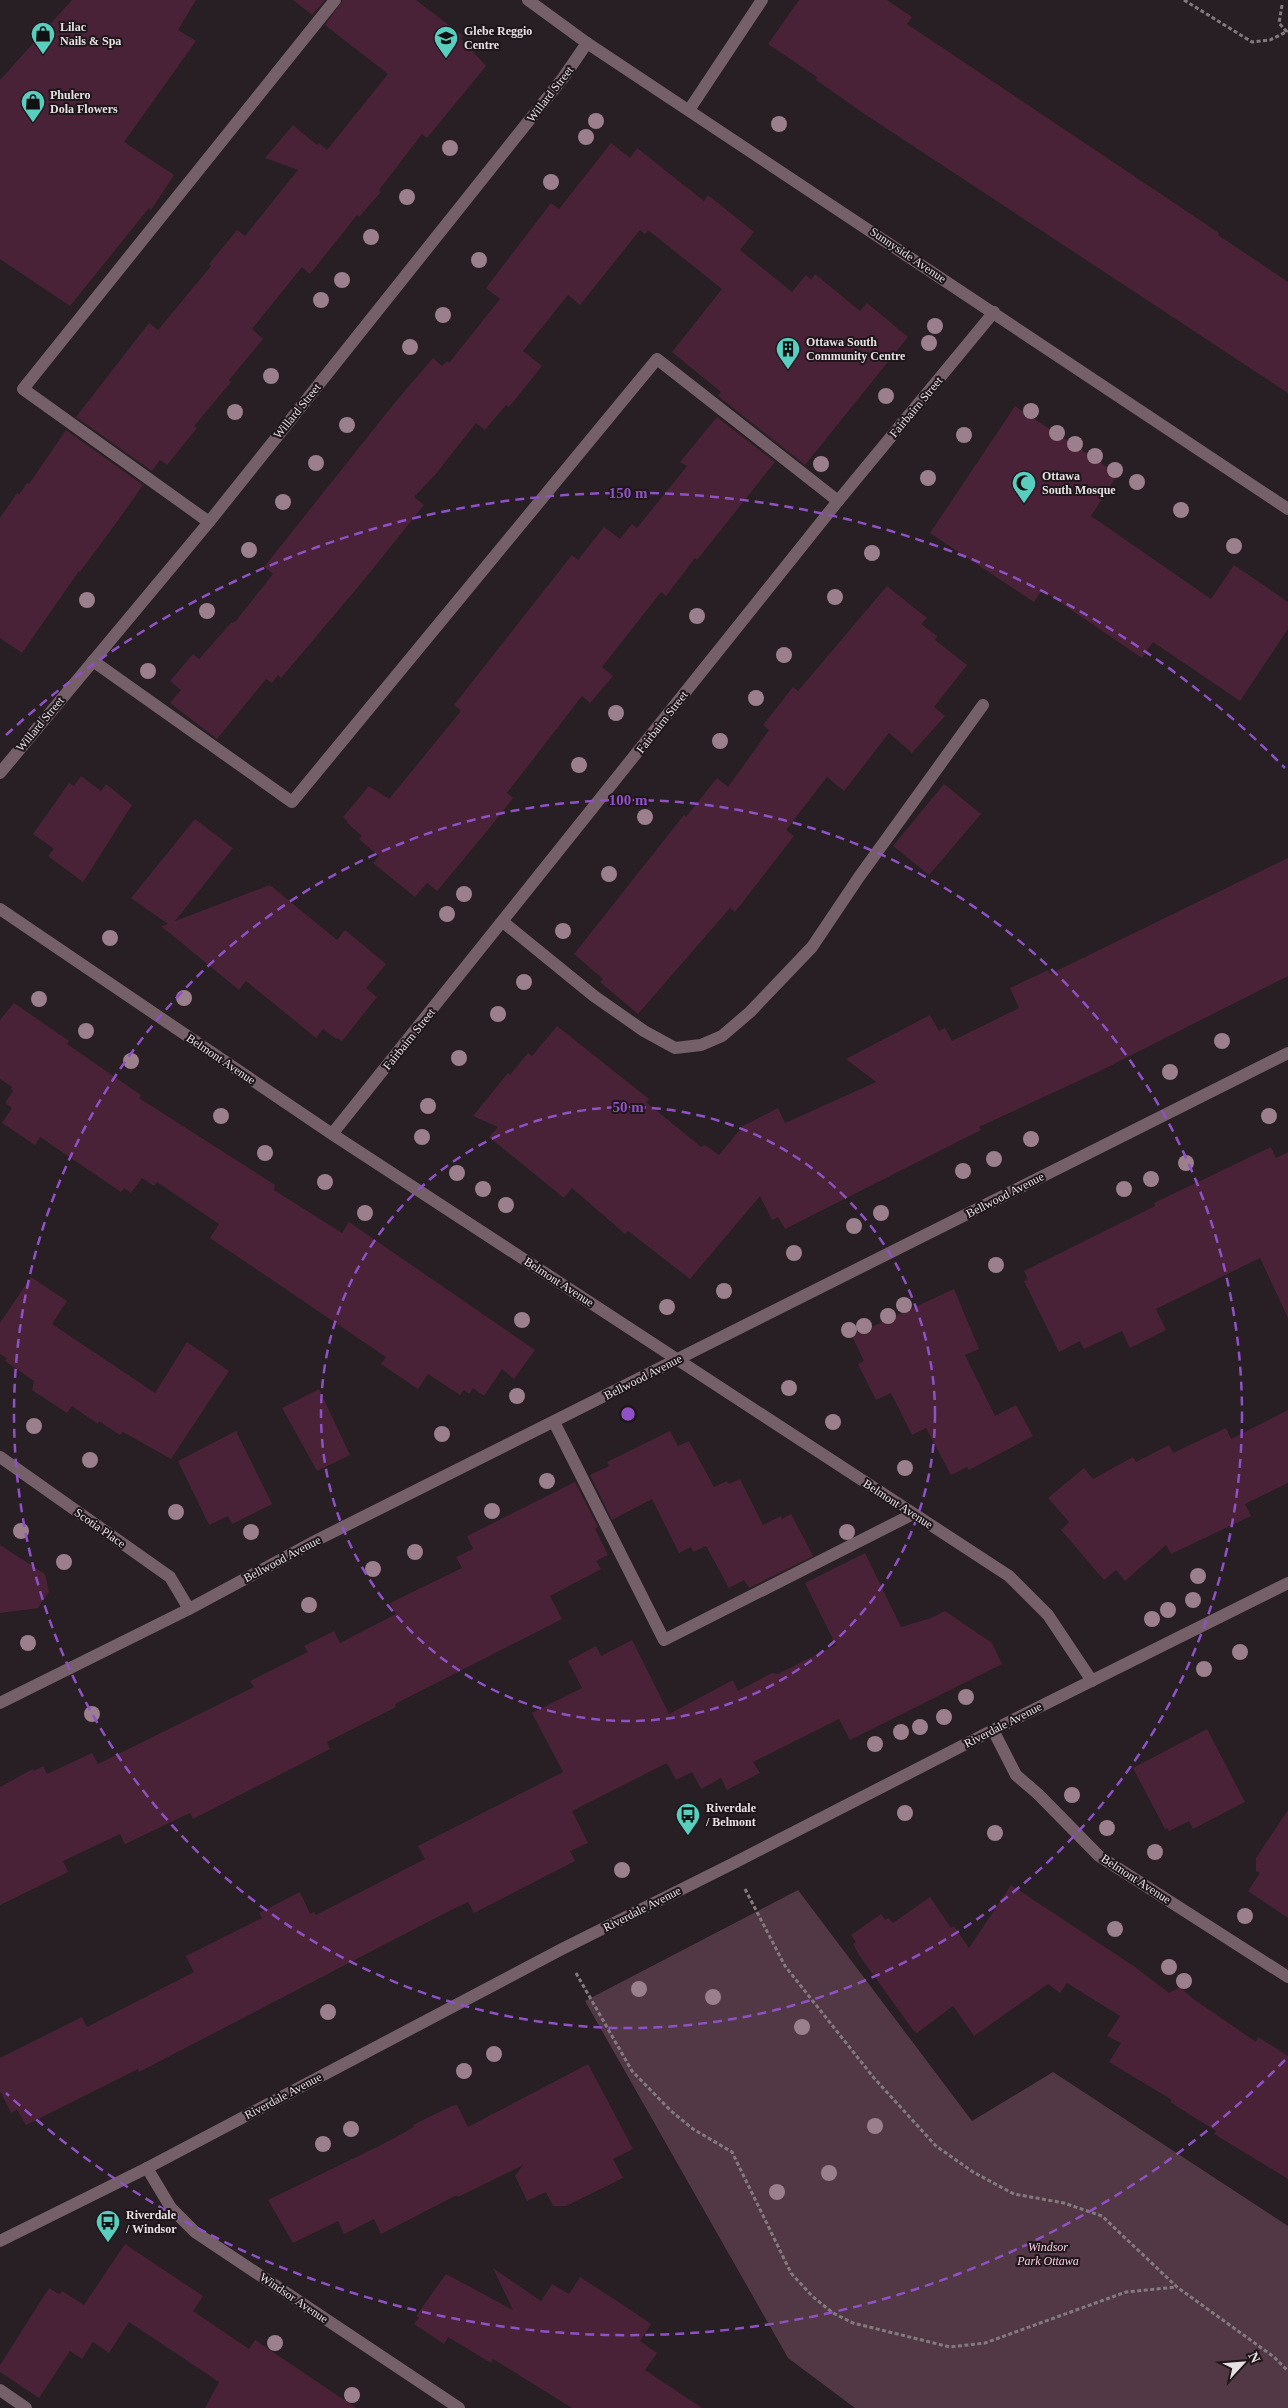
<svg xmlns="http://www.w3.org/2000/svg" width="1288" height="2408" viewBox="0 0 1288 2408" font-family="Georgia,serif">
	<rect width="100%" height="100%" fill="#271f23"/>
	<path fill="#523845" d="M798,1890l174,231 81,-49 235,154v182h-433l-67,-50 -203,-357z"/>
	<path fill="#492237" d="M72,0h124l-18,30 18,11 -72,101 50,33 -23,35 -2,-2 -79,98 -70,-47v-179z
		M293,0h32l-13,15z
		M343,0h73l47,36 -2,3 25,27 -59,72 -5,-4 -43,56 2,2 -22,25 -2,-2 -47,59 -8,-7 -50,62 11,10 -34,41 2,2 -37,44 3,2 -30,37 -7,-5 -8,11 -76,-54 73,-94 9,7 53,-64 -2,-2 28,-34 8,6 53,-66 -33,-12 28,-33 24,20 2,-2 8,7 61,-76 -63,-49z
		M799,0h88l25,17 -5,7 312,209 -1,2 70,47v111l-425,-280 -47,-33 1,-3 -49,-33z
		M611,143l19,15 7,-10 67,53 4,-6 46,37 -14,18 52,42 14,-17 5,5 4,-6 45,37 7,-8 41,34 -103,128 -87,-69 3,-4 -49,-40 50,-63 -74,-59 -3,4 -5,-4 -60,75 -12,-10 -45,56 19,15 -33,41 -3,-2 -21,25 -9,-7 -41,52 -21,22 10,8 -61,76 -82,97 -3,-3 -6,8 -6,-4 -49,60 -47,-36 11,-13 -11,-9 23,-27 6,5 32,-36 4,-1 38,-48 -9,-7 133,-167 36,-42 9,8 5,-5 2,2 51,-64 -14,-11 65,-85 8,6z
		M1015,406l103,68 -27,42 120,83 23,-34 54,37v27l-48,72 -87,-59 -11,16 -100,-68 -8,12 -104,-69z
		M717,417l58,45 -78,98 -2,-2 -29,38 -5,-4 -59,75 11,9 -23,27 -8,-7 -75,97 6,5 -21,27 -55,66 -10,-8 -12,14 -42,-34 6,-7 -20,-17 3,-3 -15,-13 1,-1 -5,-5 26,-31 20,13 72,-88 -7,-6 118,-150 6,5 26,-33 16,12 12,-15 5,4 50,-62 -7,-4z
		M66,430l77,55 -29,41 -34,46 -1,-1 -57,82 -22,-15v-120l17,-25 2,2 8,-12 2,1z
		M887,586l40,32 -6,6 16,12 -2,4 32,25 -33,42 11,9 -33,37 -23,-20 -45,58 -17,-14 -41,53 8,6 -59,76 -5,-4 -92,106 -38,-32 3,-3 -29,-25 110,-139 2,2 31,-39 11,9 41,-57 -6,-5 30,-38 5,4z
		M81,776l20,15 5,-7 26,21 -49,77 -35,-26 6,-7 -21,-15 36,-51 5,3z
		M944,784l37,30 -52,61 -36,-29z
		M195,819l38,29 -58,73 95,-36 67,55 8,-10 41,34 -20,24 11,9 -35,44 -5,-3 -1,1 -13,-10 -7,9 -70,-57 -7,9 -78,-64 7,-2 -37,-26z
		M1288,858v118l-186,94 -123,57 2,3 -196,99 -7,-12 -6,3 -12,-24 -70,83 -62,-48 -3,3 -53,-46 -8,10 -75,-61 9,-10 -25,-11 35,-43 2,2 18,-22 4,3 25,-30 92,73 -3,3 55,45 4,-2 14,10 24,-29 35,-18 7,15 91,-41 -30,-23 84,-44 9,16 6,-3 7,13 67,-33 -9,-20 38,-18 2,4z
		M14,1003l55,38 -2,3 74,51 -2,3 136,87 -1,5 68,43 7,-11 186,128 -21,29 -12,-10 -18,27 -11,-8 -4,6 -5,-4 -4,5 -32,-21 -10,15 -37,-25 5,-7 -176,-119 9,-14 -62,-42 -3,4 -12,-8 -11,15 -7,-5 -3,4 -81,-55 -5,8 -33,-22 10,-15 -7,-5 8,-12 -2,-2 1,-2 -12,-8v-59z
		M1271,1147l5,11 12,-6v166l-28,-60 -104,51 10,21 -36,18 -8,-17 -38,18 -4,-8 -21,11 -35,-71 4,-2 -4,-8 131,-65 -1,-3z
		M31,1277l36,24 -15,23 103,69 32,-51 42,29 -58,88 -48,-27 -3,3 -21,-14 -1,3 -26,-18 -5,7 -35,-23 2,-9 -29,-20 2,-3 -7,-4v-31z
		M954,1289l25,60 -14,6 30,61 21,-11 17,31 -64,34 -2,-3 -16,8 -25,-47 -14,7 -21,-42 -15,7 -18,-36 6,-3 -12,-25z
		M319,1389l31,66 -33,16 -35,-63z
		M1288,1410v73l-43,21 6,12 -80,38 -5,-9 -41,36 -9,-11 -12,10 -43,-50 8,-8 -21,-24 36,-30 9,11 40,-22 3,5 33,-17 4,8 53,-25 5,11z
		M236,1431l36,73 -40,20 -4,-8 -19,9 -31,-64z
		M670,1431l8,15 11,-5 25,46 13,-6 2,3 11,-5 23,46 18,-9 1,3 9,-5 22,42 -64,32 -5,-8 -15,8 -23,-42 -13,6 -2,-5 -12,6 -27,-54 -40,21 -22,-45 19,-9 -2,-4z
		M575,1482l23,45 -3,2 13,26 -12,6 5,8 -51,27 12,23 -167,85 1,3 -69,35 3,7 -137,70 -3,-6 -65,31 -5,-10 -57,27 5,11 -68,33v-118l33,-18 1,2 9,-5 4,8 45,-21 6,11 156,-77 -4,-6 58,-29 -4,-6 30,-15 6,12 56,-29 -6,-11 72,-35 -6,-11 17,-8 -6,-13z
		M0,1545l45,29 4,18 -11,16 -38,5z
		M865,1553l36,74 30,-9 14,-7 47,32 10,21 -152,76 -11,-21 -86,43 7,11 -33,17 -6,-12 -20,11 -9,-17 -16,8 -9,-17 -95,48 16,32 -18,8 5,10 -101,52 -6,-11 -17,8 -312,162 -1,-3 -112,56 -9,-15 -6,3 -11,-22v-33l82,-41 5,10 107,-55 -8,-16 76,-38 -3,-5 41,-21 10,22 4,-2 2,3 109,-56 -7,-13 145,-74 -31,-59 50,-25 -14,-27 28,-15 5,10 31,-16 37,74 64,-34 5,11 34,-18 6,1 58,-29 -31,-62z
		M1207,1729l38,73 -52,27 -4,-8 -20,10 -2,-3 -2,1 -32,-61z
		M1288,1810v108l-40,-27 12,-18 -4,-2v-13z
		M1011,1885l124,82 34,26 11,-6 12,11 64,44 2,-5 30,19v123l-74,-45 2,-3 -46,-29 2,-2 -63,-38 12,-19 -14,-7 13,-20 -53,-33 -7,10 -12,-9 -74,52 -21,-30 -36,27 -4,-3 -54,-75 -6,-11 3,-2 -5,-7 30,-21 4,6 4,-2 4,5 37,-26 21,31 3,-2 15,22z
		M588,2064l45,85 -20,10 10,19 -57,28h-13l-7,-14 -19,9 -12,-25 8,-11 -65,32 -1,-2 -76,39 -7,-15 -30,15 -6,-13 -45,22 -25,-43 117,-57 29,-16 -1,-2 39,-19 5,-1 11,22z
		M125,2244l78,52 -10,15 56,38 6,-9 101,68h-151l14,-26 -90,-60 -20,31 -16,-11 -11,17 -12,-8 -31,47 -39,-26v-7l49,-77 10,6 3,-3 22,14z
		M493,2268l48,33 11,-17 17,10 11,-17 46,30 25,17 -11,17 17,12 -12,17 57,38h-130l-79,-49 -2,4 -43,-26 -4,7 -30,-20 5,-6 -3,-2 30,-42 67,36z"/>
	<g fill="none" stroke-linecap="round" stroke-linejoin="round">
		<path stroke="#827b7e" stroke-width="3" stroke-dasharray="4 2.5" stroke-linecap="butt" d="M1184,0l68,42 18,-2 18,-9
			M1282,5l-3,18 8,9
			M745,1889l40,77 89,112 62,68 37,26 41,22 50,9 38,13 75,71 97,70 14,14
			M576,1973l56,98 39,40 22,18 39,23 59,121 21,23 21,17 20,10 97,24 35,-4 141,-51 51,-5"/>
		<path stroke="#75606a" stroke-width="12" d="M689,110l73,-110
			M209,522l-186,-133 312,-389
			M93,661l199,141 365,-443 181,142
			M503,922l91,74 50,35 31,17 26,-3 21,-9 28,-24 62,-65 47,-70 124,-172
			M554,1422l110,218 249,-126
			M0,2390l26,18"/>
		<path stroke="#75606a" stroke-width="12" d="M0,773l209,-251 354,-444 24,-35
			M0,909l332,225 677,442 39,39 44,66
			M332,1134l506,-633 156,-189
			M0,1457l170,120 19,32
			M0,1703l189,-94 130,-70 969,-486
			M993,1730l23,45 22,19 61,62 189,121
			M147,2168l24,40 24,24 264,176"/>
		<path stroke="#75606a" stroke-width="12" d="M528,0l59,43 701,466
			M0,2241l147,-73 415,-219 170,-85 261,-134 295,-147"/>
	</g>
	<g fill="#9b7f8c">
		<circle cx="596" cy="121" r="8"/>
		<circle cx="779" cy="124" r="8"/>
		<circle cx="586" cy="137" r="8"/>
		<circle cx="450" cy="148" r="8"/>
		<circle cx="551" cy="182" r="8"/>
		<circle cx="407" cy="197" r="8"/>
		<circle cx="371" cy="237" r="8"/>
		<circle cx="479" cy="260" r="8"/>
		<circle cx="342" cy="280" r="8"/>
		<circle cx="321" cy="300" r="8"/>
		<circle cx="443" cy="315" r="8"/>
		<circle cx="935" cy="326" r="8"/>
		<circle cx="929" cy="343" r="8"/>
		<circle cx="410" cy="347" r="8"/>
		<circle cx="271" cy="376" r="8"/>
		<circle cx="886" cy="396" r="8"/>
		<circle cx="1031" cy="411" r="8"/>
		<circle cx="235" cy="412" r="8"/>
		<circle cx="347" cy="425" r="8"/>
		<circle cx="1057" cy="433" r="8"/>
		<circle cx="964" cy="435" r="8"/>
		<circle cx="1075" cy="444" r="8"/>
		<circle cx="1095" cy="456" r="8"/>
		<circle cx="316" cy="463" r="8"/>
		<circle cx="821" cy="464" r="8"/>
		<circle cx="1115" cy="470" r="8"/>
		<circle cx="928" cy="478" r="8"/>
		<circle cx="1137" cy="482" r="8"/>
		<circle cx="283" cy="502" r="8"/>
		<circle cx="1181" cy="510" r="8"/>
		<circle cx="1234" cy="546" r="8"/>
		<circle cx="249" cy="550" r="8"/>
		<circle cx="872" cy="553" r="8"/>
		<circle cx="835" cy="597" r="8"/>
		<circle cx="87" cy="600" r="8"/>
		<circle cx="207" cy="611" r="8"/>
		<circle cx="697" cy="616" r="8"/>
		<circle cx="784" cy="655" r="8"/>
		<circle cx="148" cy="671" r="8"/>
		<circle cx="756" cy="698" r="8"/>
		<circle cx="616" cy="713" r="8"/>
		<circle cx="720" cy="741" r="8"/>
		<circle cx="579" cy="765" r="8"/>
		<circle cx="645" cy="817" r="8"/>
		<circle cx="609" cy="874" r="8"/>
		<circle cx="464" cy="894" r="8"/>
		<circle cx="447" cy="914" r="8"/>
		<circle cx="563" cy="931" r="8"/>
		<circle cx="110" cy="938" r="8"/>
		<circle cx="524" cy="982" r="8"/>
		<circle cx="184" cy="998" r="8"/>
		<circle cx="39" cy="999" r="8"/>
		<circle cx="498" cy="1014" r="8"/>
		<circle cx="86" cy="1031" r="8"/>
		<circle cx="1222" cy="1041" r="8"/>
		<circle cx="459" cy="1058" r="8"/>
		<circle cx="131" cy="1061" r="8"/>
		<circle cx="1170" cy="1072" r="8"/>
		<circle cx="428" cy="1106" r="8"/>
		<circle cx="221" cy="1116" r="8"/>
		<circle cx="1269" cy="1116" r="8"/>
		<circle cx="422" cy="1137" r="8"/>
		<circle cx="1031" cy="1139" r="8"/>
		<circle cx="265" cy="1153" r="8"/>
		<circle cx="994" cy="1159" r="8"/>
		<circle cx="1186" cy="1163" r="8"/>
		<circle cx="963" cy="1171" r="8"/>
		<circle cx="457" cy="1173" r="8"/>
		<circle cx="1151" cy="1179" r="8"/>
		<circle cx="325" cy="1182" r="8"/>
		<circle cx="483" cy="1189" r="8"/>
		<circle cx="1124" cy="1189" r="8"/>
		<circle cx="506" cy="1205" r="8"/>
		<circle cx="365" cy="1213" r="8"/>
		<circle cx="881" cy="1213" r="8"/>
		<circle cx="854" cy="1226" r="8"/>
		<circle cx="794" cy="1253" r="8"/>
		<circle cx="996" cy="1265" r="8"/>
		<circle cx="724" cy="1291" r="8"/>
		<circle cx="904" cy="1305" r="8"/>
		<circle cx="667" cy="1307" r="8"/>
		<circle cx="888" cy="1316" r="8"/>
		<circle cx="522" cy="1320" r="8"/>
		<circle cx="864" cy="1326" r="8"/>
		<circle cx="849" cy="1330" r="8"/>
		<circle cx="789" cy="1388" r="8"/>
		<circle cx="517" cy="1396" r="8"/>
		<circle cx="833" cy="1422" r="8"/>
		<circle cx="34" cy="1426" r="8"/>
		<circle cx="442" cy="1434" r="8"/>
		<circle cx="90" cy="1460" r="8"/>
		<circle cx="905" cy="1468" r="8"/>
		<circle cx="547" cy="1481" r="8"/>
		<circle cx="492" cy="1511" r="8"/>
		<circle cx="176" cy="1512" r="8"/>
		<circle cx="21" cy="1531" r="8"/>
		<circle cx="251" cy="1532" r="8"/>
		<circle cx="847" cy="1532" r="8"/>
		<circle cx="415" cy="1552" r="8"/>
		<circle cx="64" cy="1562" r="8"/>
		<circle cx="373" cy="1569" r="8"/>
		<circle cx="1198" cy="1576" r="8"/>
		<circle cx="1193" cy="1600" r="8"/>
		<circle cx="309" cy="1605" r="8"/>
		<circle cx="1168" cy="1610" r="8"/>
		<circle cx="1152" cy="1619" r="8"/>
		<circle cx="28" cy="1643" r="8"/>
		<circle cx="1240" cy="1652" r="8"/>
		<circle cx="1204" cy="1669" r="8"/>
		<circle cx="966" cy="1697" r="8"/>
		<circle cx="92" cy="1714" r="8"/>
		<circle cx="944" cy="1717" r="8"/>
		<circle cx="920" cy="1727" r="8"/>
		<circle cx="901" cy="1732" r="8"/>
		<circle cx="875" cy="1744" r="8"/>
		<circle cx="1072" cy="1795" r="8"/>
		<circle cx="905" cy="1813" r="8"/>
		<circle cx="1107" cy="1828" r="8"/>
		<circle cx="995" cy="1833" r="8"/>
		<circle cx="1155" cy="1852" r="8"/>
		<circle cx="622" cy="1870" r="8"/>
		<circle cx="1245" cy="1916" r="8"/>
		<circle cx="1115" cy="1929" r="8"/>
		<circle cx="1169" cy="1967" r="8"/>
		<circle cx="1184" cy="1981" r="8"/>
		<circle cx="639" cy="1989" r="8"/>
		<circle cx="713" cy="1997" r="8"/>
		<circle cx="328" cy="2012" r="8"/>
		<circle cx="802" cy="2027" r="8"/>
		<circle cx="494" cy="2054" r="8"/>
		<circle cx="464" cy="2071" r="8"/>
		<circle cx="875" cy="2126" r="8"/>
		<circle cx="351" cy="2129" r="8"/>
		<circle cx="323" cy="2144" r="8"/>
		<circle cx="829" cy="2173" r="8"/>
		<circle cx="777" cy="2192" r="8"/>
		<circle cx="275" cy="2343" r="8"/>
		<circle cx="352" cy="2395" r="8"/>
	</g>
	<g fill="none" stroke="#9050c6" stroke-width="2.5" stroke-dasharray="9 6">
		<circle cx="628" cy="1414" r="307"/>
		<circle cx="628" cy="1414" r="614"/>
		<path d="M1285 2060A921 921 0 0 1 6 2093M6 735A921 921 0 0 1 1285 768"/>
	</g>
	<defs>
		<symbol id="shop-pin" viewBox="-11 -11 22 30"><path d="M0 17L-7.5 6A9.5 9.5 0 1 1 7.5 6Z" fill="#58cebf" stroke="#1e161a"/><path d="M-5-2.5h2.3a2.7 3.5 0 0 1 5.4 0H5L5.5 6h-11ZM-1.5-2.5h3a1.5 2.3 0 0 0-3 0Z" fill="#111"/></symbol>
		<symbol id="school-pin" viewBox="-11 -11 22 30"><path d="M0 17L-7.5 6A9.5 9.5 0 1 1 7.5 6Z" fill="#58cebf" stroke="#1e161a"/><path d="M0-5L7-2L0 1L-7-2ZM-4 1L0 2.5L4 1V4Q0 6-4 4Z" fill="#111"/></symbol>
		<symbol id="building-pin" viewBox="-11 -11 22 30"><path d="M0 17L-7.5 6A9.5 9.5 0 1 1 7.5 6Z" fill="#58cebf" stroke="#1e161a"/><path d="M-4-6H4V6H1V3H-1V6H-4ZM-2.5-4.3h1.7v1.8h-1.7ZM.8-4.3h1.7v1.8H.8ZM-2.5-1h1.7V.8h-1.7ZM.8-1h1.7V.8H.8Z" fill="#111"/></symbol>
		<symbol id="mosque-pin" viewBox="-11 -11 22 30"><path d="M0 17L-7.5 6A9.5 9.5 0 1 1 7.5 6Z" fill="#58cebf" stroke="#1e161a"/><path d="M3.5-4.9A6 6 0 1 0 3.5 4.9A5 5 0 1 1 3.5-4.9Z" fill="#111"/></symbol>
		<symbol id="bus-pin" viewBox="-11 -11 22 30"><path d="M0 17L-7.5 6A9.5 9.5 0 1 1 7.5 6Z" fill="#58cebf" stroke="#1e161a"/><path d="M-5-6H5V4H4V6H2V4H-2V6H-4V4H-5ZM-3.5-4V0h7V-4ZM-3.5 1.2v1.5H-2V1.2ZM2 1.2v1.5H3.5V1.2Z" fill="#111"/></symbol>
	</defs>
	<g fill-rule="evenodd">
		<use href="#shop-pin" x="29" y="20" width="28" height="38"/>
		<use href="#school-pin" x="432" y="24" width="28" height="38"/>
		<use href="#shop-pin" x="19" y="88" width="28" height="38"/>
		<use href="#building-pin" x="774" y="335" width="28" height="38"/>
		<use href="#mosque-pin" x="1010" y="469" width="28" height="38"/>
		<use href="#bus-pin" x="674" y="1801" width="28" height="38"/>
		<use href="#bus-pin" x="94" y="2208" width="28" height="38"/>
	</g>
	<g text-anchor="middle" dominant-baseline="central" stroke-width="4" stroke-linejoin="round" paint-order="stroke">
		<g font-size="12" font-weight="bold" fill="#e6e0e3" stroke="#1e161a" text-anchor="start">
			<text x="60" y="27">Lilac<tspan x="60" dy="14">Nails &amp; Spa</tspan></text>
			<text x="464" y="31">Glebe Reggio<tspan x="464" dy="14">Centre</tspan></text>
			<text x="50" y="95">Phulero<tspan x="50" dy="14">Dola Flowers</tspan></text>
			<text x="806" y="342">Ottawa South<tspan x="806" dy="14">Community Centre</tspan></text>
			<text x="1042" y="476">Ottawa<tspan x="1042" dy="14">South Mosque</tspan></text>
			<text x="706" y="1808">Riverdale<tspan x="706" dy="14">/ Belmont</tspan></text>
			<text x="126" y="2215">Riverdale<tspan x="126" dy="14">/ Windsor</tspan></text>
		</g>
		<g font-size="12" fill="#e6e0e3" stroke="#1e161a">
			<text transform="translate(550 94) rotate(-52)">Willard Street</text>
			<text transform="translate(908 255) rotate(34)">Sunnyside Avenue</text>
			<text transform="translate(916 407) rotate(-50)">Fairbairn Street</text>
			<text transform="translate(297 411) rotate(-51)">Willard Street</text>
			<text transform="translate(662 722) rotate(-52)">Fairbairn Street</text>
			<text transform="translate(40 724) rotate(-50)">Willard Street</text>
			<text transform="translate(409 1039) rotate(-51)">Fairbairn Street</text>
			<text transform="translate(221 1059) rotate(34)">Belmont Avenue</text>
			<text transform="translate(1005 1195) rotate(-27)">Bellwood Avenue</text>
			<text transform="translate(559 1282) rotate(33)">Belmont Avenue</text>
			<text transform="translate(643 1377) rotate(-27)">Bellwood Avenue</text>
			<text transform="translate(898 1504) rotate(33)">Belmont Avenue</text>
			<text transform="translate(100 1528) rotate(35)">Scotia Place</text>
			<text transform="translate(282 1559) rotate(-28)">Bellwood Avenue</text>
			<text transform="translate(1003 1725) rotate(-27)">Riverdale Avenue</text>
			<text transform="translate(1136 1879) rotate(33)">Belmont Avenue</text>
			<text transform="translate(642 1909) rotate(-27)">Riverdale Avenue</text>
			<text transform="translate(283 2096) rotate(-28)">Riverdale Avenue</text>
			<text transform="translate(294 2298) rotate(34)">Windsor Avenue</text>
		</g>
		<g font-size="12" font-style="italic" fill="#facde2" stroke="#1e161a">
			<text x="1048" y="2247">Windsor<tspan x="1048" dy="14">Park Ottawa</tspan></text>
		</g>
	</g>
	<circle cx="628" cy="1414" r="8" fill="#9050c6" stroke="#1e161a" stroke-width="2.5"/>
	<g font-size="15" text-anchor="middle" font-weight="bold" fill="#9050c6" stroke="#1e161a" stroke-width="4" stroke-linejoin="round" paint-order="stroke">
		<text x="628" y="498">150 m</text>
		<text x="628" y="805">100 m</text>
		<text x="628" y="1112">50 m</text>
	</g>
	<g transform="translate(1243 2363) rotate(64)" stroke="#1e161a" stroke-width="4" paint-order="stroke">
	<path d="M0-4L9 19L0 12L-9 19Z" fill="#e6e0e3"/>
	<text y="-8" font-size="14" font-weight="bold" text-anchor="middle" fill="#e6e0e3">N</text>
	</g>
</svg>
